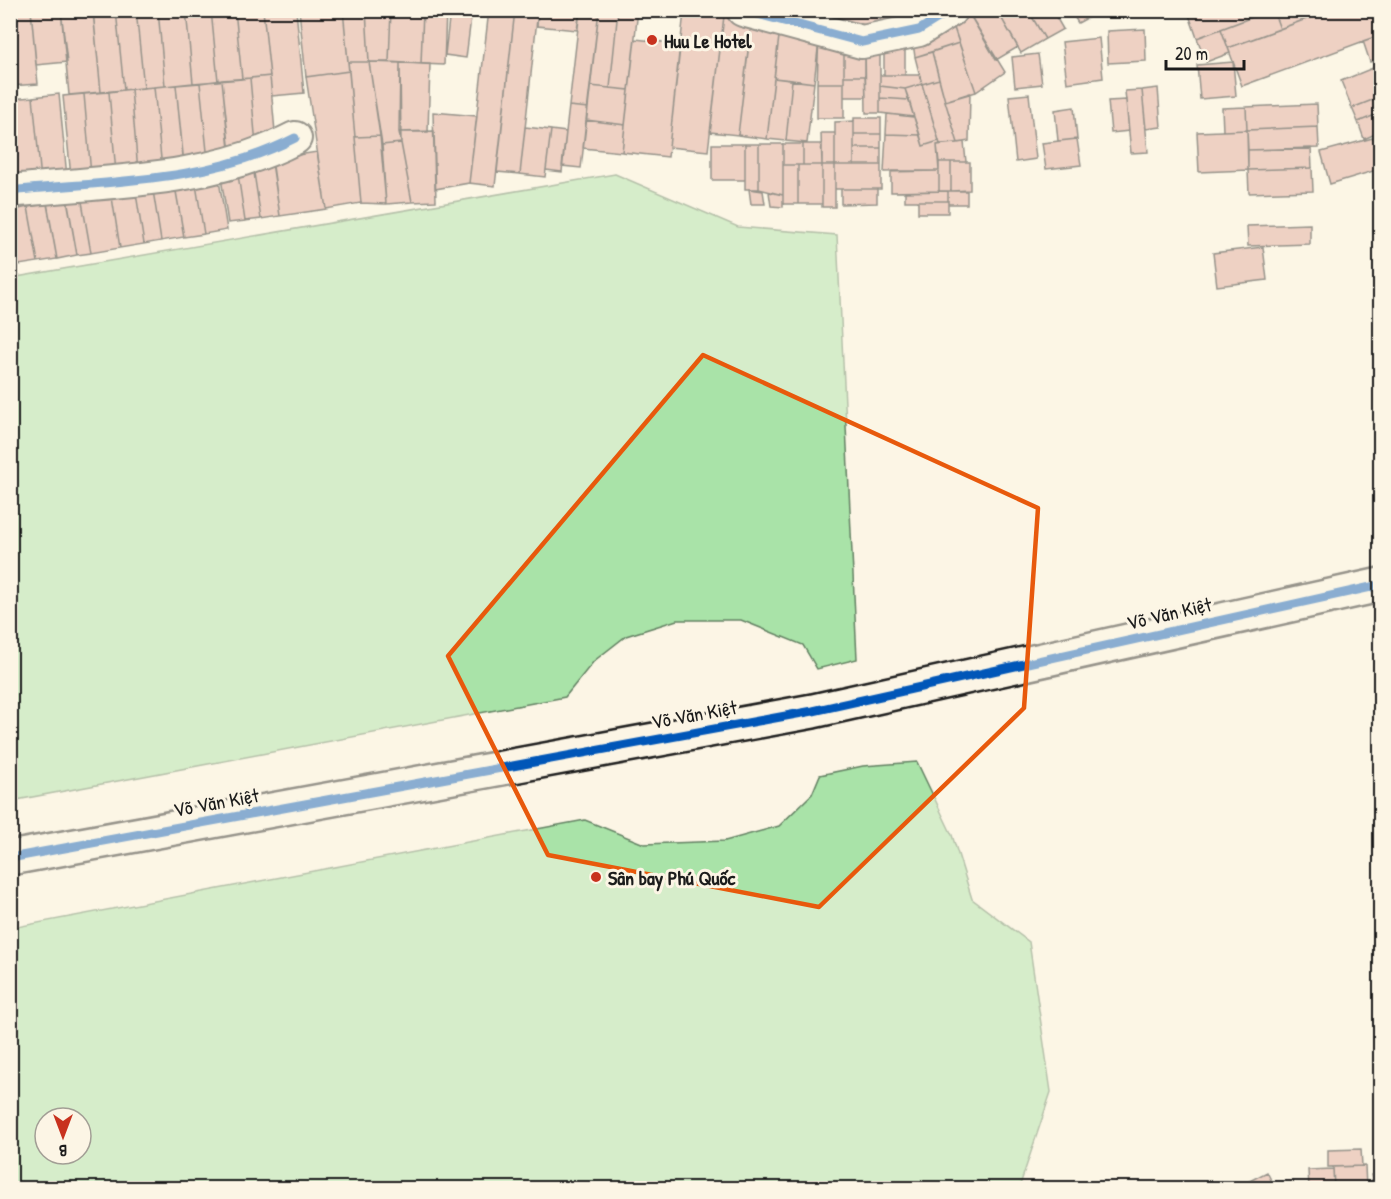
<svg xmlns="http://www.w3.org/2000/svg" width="1391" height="1199" viewBox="0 0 1391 1199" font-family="'Patrick Hand',sans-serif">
	<rect width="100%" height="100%" fill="#fcf5e5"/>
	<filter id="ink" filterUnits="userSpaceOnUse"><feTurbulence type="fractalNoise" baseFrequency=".0167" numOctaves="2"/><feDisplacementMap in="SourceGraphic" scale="12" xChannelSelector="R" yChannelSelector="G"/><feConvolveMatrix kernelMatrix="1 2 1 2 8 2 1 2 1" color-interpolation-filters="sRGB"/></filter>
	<g filter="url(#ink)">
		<path fill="#a9e3a8" stroke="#628062" stroke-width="1.5" fill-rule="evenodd" d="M615,174l123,53 99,8 20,424 -40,10 -14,-24 -62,-25h-64l-51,16 -32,25 -29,36 -554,104v-523z
			M917,762l35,73 20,64 57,43 22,150 -32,96h-1008v-260l574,-108 59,24 81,-3 54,-15 33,-32 8,-19 43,-9zM45,1118h36v36h-36z"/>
		<path fill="#dea49a" stroke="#1c1c1c" stroke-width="1.5" d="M10,10h21l7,74 -28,2z
			M31,10h30l6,52 -31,3z
			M61,10h32l8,82 -32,3z
			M116,10l8,80 -23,2 -8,-80z
			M116,10h20l8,78 -20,2z
			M136,10h22l7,76 -21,2z
			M158,10h28l7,73 -28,3z
			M186,10h25l7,71 -25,2z
			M211,10h24l7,69 -24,2z
			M235,10h28l7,66 -28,3z
			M263,10h33l8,83 -32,3z
			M299,10h44l6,61 -43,6z
			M343,10h23l3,52h-21z
			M366,10h25l-2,52h-20z
			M391,10h32l-2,54 -32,-2z
			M423,10h23l-2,55 -23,-1z
			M450,10h22l-6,48 -21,-3z
			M489,10h26l-20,176 -26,-3z
			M515,10h23l-18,164 -23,-2z
			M538,10h42l-3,20 -40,-4z
			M580,10h19l-11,98 -19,-2z
			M599,10h19l-8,78 -20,-2z
			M618,10h20l-9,80 -19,-2z
			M813,10h63l13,28 -88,-15z
			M876,10h22l9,19 -18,9z
			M898,10h22l5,12 -18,7z
			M960,10h7l38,62 -29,20 -26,-76z
			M967,10h30l21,37 -22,13z
			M997,10h31l17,29 -24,14z
			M1028,10h24l11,19 -18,10z
			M1070,10h21l2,5 -15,8z
			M1191,10h80l-74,28 -9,-26z
			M1271,10h2l7,19 -52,19 -7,-19z
			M1273,10h57l-50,19z
			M1330,10h44l6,25 -138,51 -14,-38z
			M684,12l40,4 -16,135 -39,-4z
			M724,16l28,3 -14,116 -28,-3z
			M950,16l9,27 -44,14 -2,-14z
			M751,25l29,3 -13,111 -29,-4z
			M780,28l40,4 -6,51 -40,-5z
			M1145,29l1,32 -38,2 -1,-32z
			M1221,29l9,24 -24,9 -9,-24z
			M819,35l25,11v37h-27z
			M1380,35v24l-10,3 -7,-21z
			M1099,38l4,40 -36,5 -5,-41z
			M635,39l45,5 -12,113 -46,-5z
			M959,43l17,49 -31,9 -13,-49z
			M905,45v30h-21v-29z
			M844,46h21v30h-21z
			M865,46h15v67h-14z
			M932,52l7,27 -17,5 -7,-27z
			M1038,54l4,30 -27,3 -3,-30z
			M348,62h21l11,74 -25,1z
			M369,62l31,1 1,80 -19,2z
			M1233,62l3,34 -36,3 -3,-34z
			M400,63l30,1 -2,68h-29z
			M1380,65v32l-28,11 -11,-27z
			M349,71l12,132 -35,6 -20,-132z
			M880,75h39l3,9 -17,5 -25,-3z
			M270,76l6,67 -20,2 -6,-67z
			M844,76h21l1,21h-22z
			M250,78l6,67 -26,8 -8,-73z
			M774,78l18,2 -6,61 -19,-2z
			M939,79l6,22 13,42 -18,1 -18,-60z
			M222,80l8,79 -22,2 -8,-78z
			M792,80l22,3 -7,60 -21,-2z
			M200,83l8,78 -24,3 -8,-79z
			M817,83h27v35h-27z
			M922,84l17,57 -16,5 -18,-57z
			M176,85l8,82 -22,2 -8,-82z
			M590,86l39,4 -4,35 -39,-5z
			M880,86l25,3 4,11 -29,-2z
			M154,87l8,82 -24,2 -7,-82z
			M1158,88l3,39 -15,2 -4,-39z
			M131,89l7,82 -22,2 -7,-81z
			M1142,90l6,62 -17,1 -6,-62z
			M109,92l7,81 -25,2 -7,-81z
			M970,93l-1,48 -11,2 -13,-42z
			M59,94l8,83 -26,3 -8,-83z
			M84,94l7,81 -20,2 -8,-81z
			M1029,94l7,65 -20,3 -7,-66z
			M33,97l8,83 -24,3 -7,-84z
			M1380,97v16l-22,9 -6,-14z
			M880,98l29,2 5,17 -34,-4z
			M1126,100l3,31 -18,2 -3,-32z
			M1317,104l1,23 -71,3 -1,-23z
			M569,106l19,2 -7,60 -19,-2z
			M1074,107l3,32 -19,2 -3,-31z
			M1246,107l1,23 -24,1 -1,-23z
			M433,112l44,4 -8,67 -34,6z
			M10,113l7,70h-7z
			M1380,113v19l-16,7 -6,-17z
			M887,114l27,3 6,18 -34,-1z
			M854,118h27v16h-27z
			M586,120l39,5 -3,27 -39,-4z
			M854,121v44h-19v-43z
			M525,127l26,3 -6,47 -25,-3z
			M1318,127l1,21 -71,2 -1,-20z
			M551,130l15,2 -4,40 -16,-2z
			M1247,130l1,40 -49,2 -2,-40z
			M434,131l2,70 -24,1 -13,-70z
			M821,133h14v32h-13z
			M854,134h27v14h-27z
			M886,134l34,1 3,11 16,-5 1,3 -3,1 2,26 -55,1z
			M380,136l6,68 -25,-1 -6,-66z
			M1380,136v33l-50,15 -9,-32z
			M1077,139l4,26 -35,4 -4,-26z
			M964,142l2,20h-27l-2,-17z
			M401,143l11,59 -26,2 -4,-59z
			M712,144h33v36h-33z
			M745,144h14v45h-14z
			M759,144h24v51l-24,-6z
			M783,144h20v21h-20z
			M803,144h19v21h-19z
			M854,148h27v17h-27z
			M1311,148l1,20 -64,2v-20z
			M317,152l9,57 -46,7 -8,-57z
			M939,162h12v29h-12z
			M951,162h19v28l-19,1z
			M272,163l8,53 -19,3 -8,-53z
			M783,165h15v39h-15z
			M798,165h24v39h-24z
			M822,165h13v42h-13z
			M835,165h46v24h-46z
			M253,166l8,53 -16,2 -8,-53z
			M217,168l10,62 -23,4 -10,-62z
			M237,168l8,53 -17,2 -8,-52z
			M1312,168l1,23 -64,2 -1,-23z
			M891,171h48v20l-48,1z
			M194,172l10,62 -20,3 -11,-62z
			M174,180l10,57 -23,4 -9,-57z
			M152,184l9,57 -17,3 -9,-57z
			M135,187l9,57 -24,4 -9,-57z
			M749,189l14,2 2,13h-14z
			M841,189h36v14l-36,1z
			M111,191l9,57 -29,5 -10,-57z
			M948,191v10h-43v-9z
			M948,191h19v13h-19z
			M769,192l14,3v12l-12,-1z
			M66,194l11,61 -20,4 -11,-62z
			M81,196l10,57 -14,2 -10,-57z
			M918,201h30v12h-30z
			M47,204l10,55 -19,3 -10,-55z
			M28,207l10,55 -19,3 -9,-54z
			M1310,224v20l-62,2 -1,-20z
			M1263,247l4,33 -50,6 -4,-33z
			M1361,1149l1,17 -34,1v-17z
			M1365,1166l1,22h-32l-1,-21z
			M1333,1169l1,19h-25l-1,-18z
			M1267,1172l8,16h-39z
			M1380,1173v15h-6l-3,-13z"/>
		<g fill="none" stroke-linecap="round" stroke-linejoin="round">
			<defs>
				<path id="street" d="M743,10l119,32 57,-12 32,-20
					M10,191c96,-10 198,-8 285,-53"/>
				<path id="secondary" d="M10,858l803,-147 567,-126"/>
			</defs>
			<use href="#street" stroke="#1c1c1c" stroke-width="36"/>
			<use href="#secondary" stroke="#1c1c1c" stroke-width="38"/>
			<use href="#street" stroke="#fcf5e5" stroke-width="32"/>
			<use href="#secondary" stroke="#fcf5e5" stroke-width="33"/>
			<defs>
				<path id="cycleway" d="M743,10l119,32 57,-12 32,-20
					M10,191c96,-10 198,-8 285,-53
					M10,858l803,-147 567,-126"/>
			</defs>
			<use href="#cycleway" stroke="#fcf5e5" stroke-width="13"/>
			<use href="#cycleway" stroke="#0057b8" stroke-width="9"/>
		</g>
	</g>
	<path d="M0 0H1391V1199H0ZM703,355l335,153 -14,200 -205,199 -271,-52 -100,-199z" fill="#fcf5e5" fill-opacity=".55" fill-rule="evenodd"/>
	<path fill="none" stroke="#e8590c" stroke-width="4.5" stroke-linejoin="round" d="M703,355l335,153 -14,200 -205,199 -271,-52 -100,-199z"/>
	<g fill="#c8321e" stroke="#fcf5e5" stroke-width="2">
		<circle cx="652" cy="40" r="6"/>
		<circle cx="596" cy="877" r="6"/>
	</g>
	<g text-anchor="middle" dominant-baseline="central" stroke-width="6" stroke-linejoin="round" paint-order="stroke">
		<g font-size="20" font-weight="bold" fill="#1c1c1c" stroke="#fcf5e5" text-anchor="start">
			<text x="664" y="40">Huu Le Hotel</text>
			<text x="608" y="877">Sân bay Phú Quốc</text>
		</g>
		<g font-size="20" fill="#1c1c1c" stroke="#fcf5e5">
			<text transform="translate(1169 613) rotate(-13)">Võ Văn Kiệt</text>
			<text transform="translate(694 714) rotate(-10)">Võ Văn Kiệt</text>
			<text transform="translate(216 802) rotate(-10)">Võ Văn Kiệt</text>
		</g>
	</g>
	<rect width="1391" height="1199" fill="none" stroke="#fcf5e5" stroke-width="36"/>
	<rect x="18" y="18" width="1355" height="1163" fill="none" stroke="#1c1c1c" stroke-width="2" filter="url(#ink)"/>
	<g transform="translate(63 1136) rotate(180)"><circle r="28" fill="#fcf5e5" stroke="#a29e95" stroke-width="1.5"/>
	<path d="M0-4.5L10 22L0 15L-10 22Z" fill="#c8321e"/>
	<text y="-9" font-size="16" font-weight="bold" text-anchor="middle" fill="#1c1c1c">B</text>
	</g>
	<path d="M1166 60v9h78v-9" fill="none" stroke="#1c1c1c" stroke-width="3"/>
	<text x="1175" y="60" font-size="18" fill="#1c1c1c" stroke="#fcf5e5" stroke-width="4.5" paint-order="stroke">20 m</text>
</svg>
